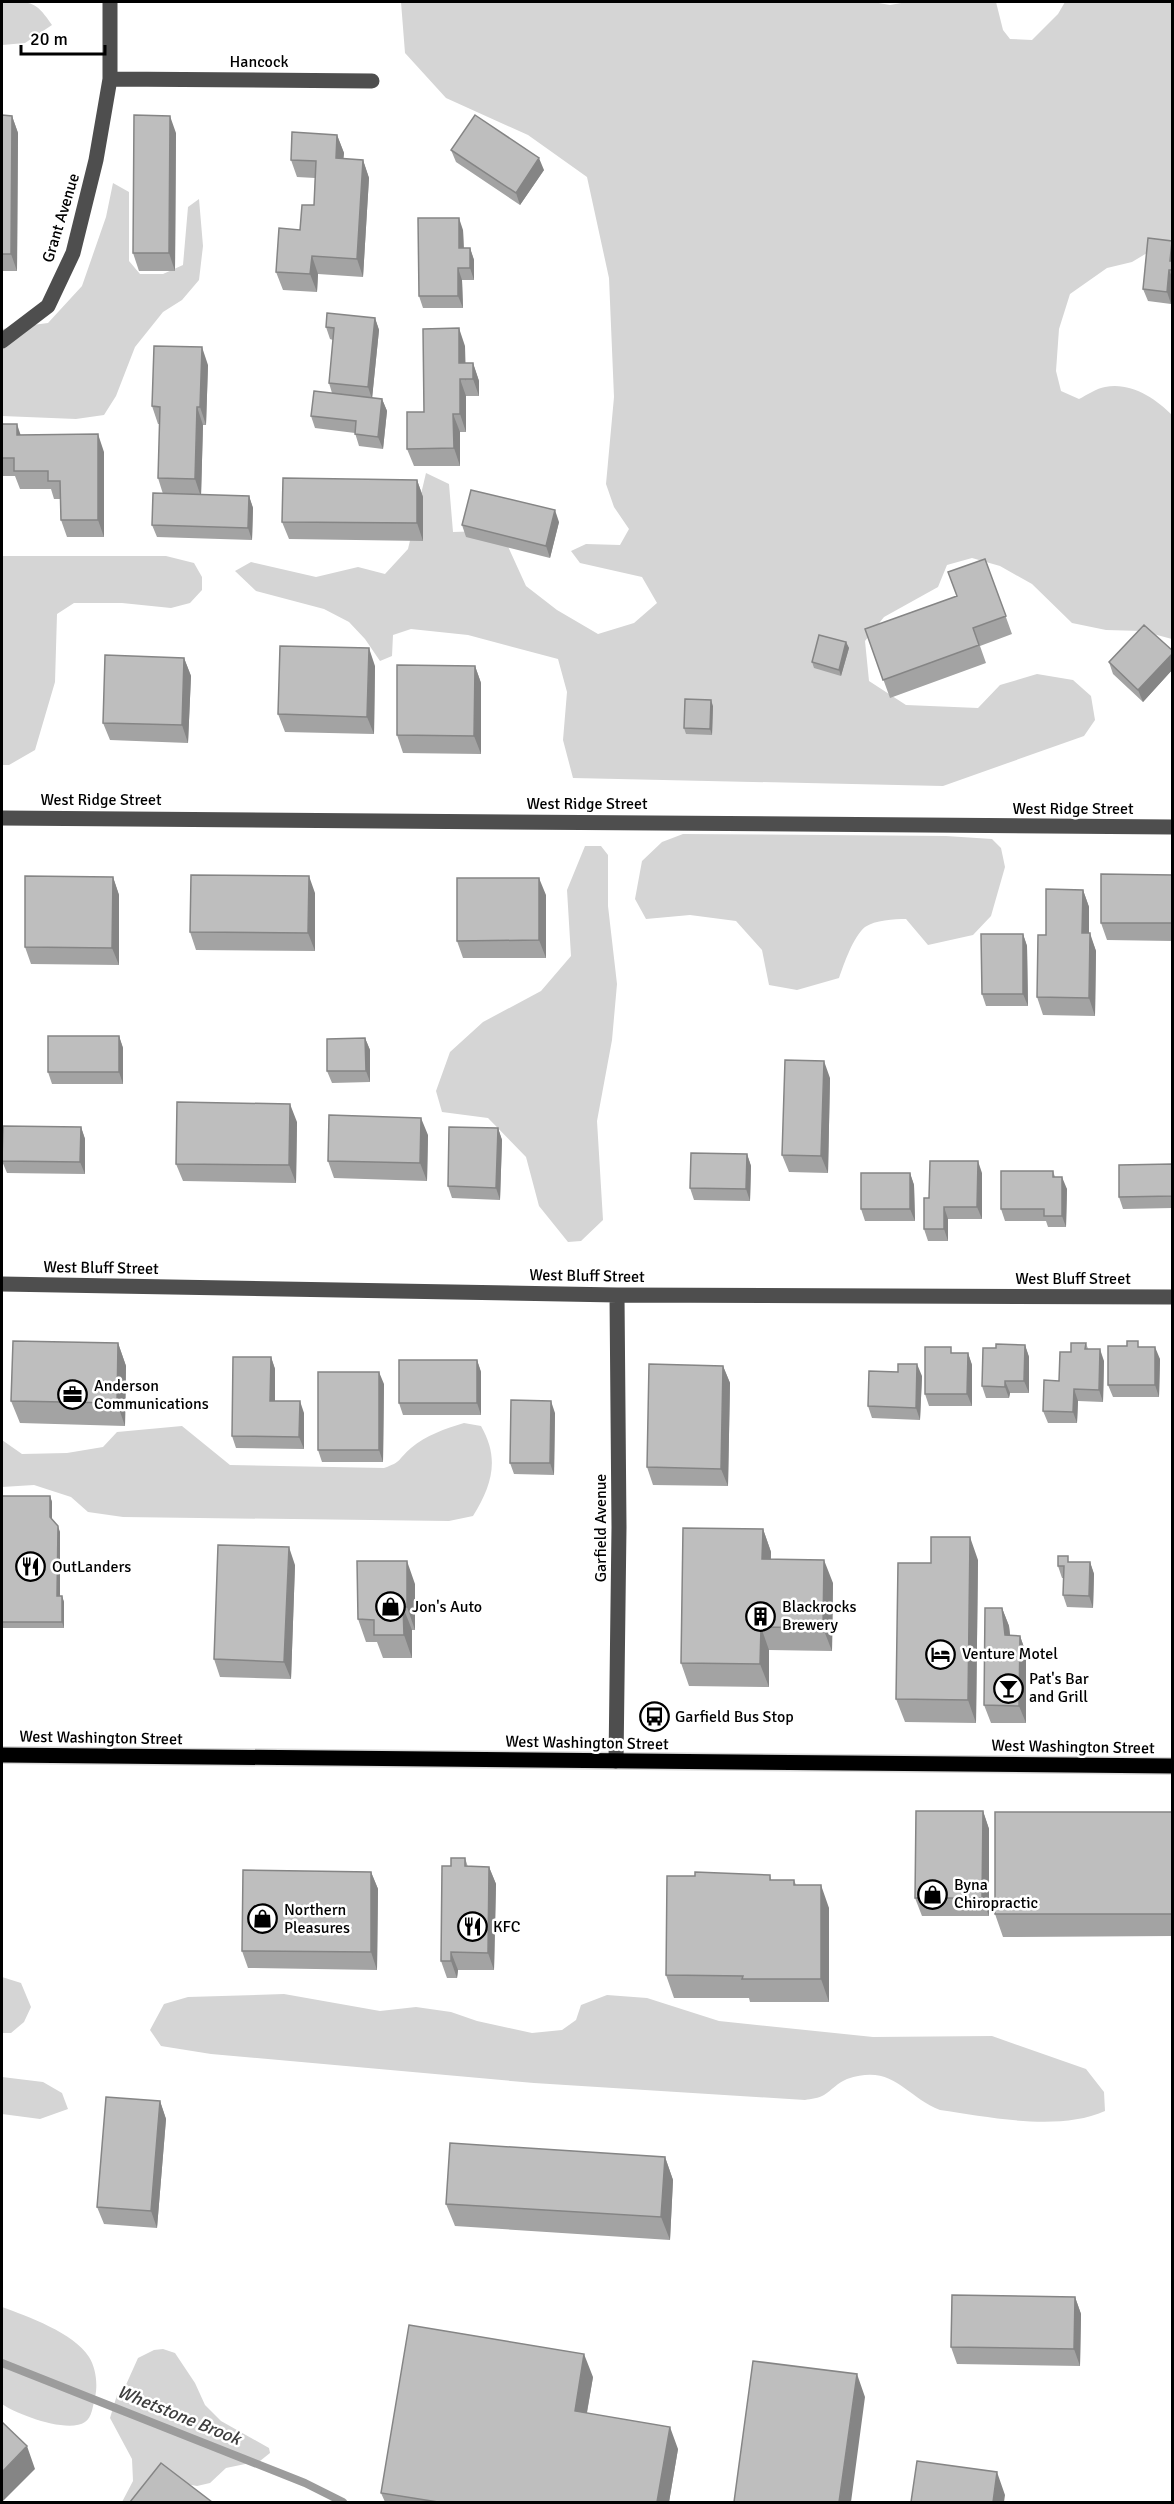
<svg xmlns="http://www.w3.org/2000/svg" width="1174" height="2504" viewBox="0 0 1174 2504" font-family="Signika,sans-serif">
	<rect width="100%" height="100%" fill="#fff"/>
	<path fill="#d5d5d5" d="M2,2c30,0 33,-2 50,23l-27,18 -23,2z
		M401,2h472l17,3 17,-3h89l7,28 7,9 22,1 26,-26 7,-12h107v249l-15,-4 -25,15 -25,6 -37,26 -11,35 -3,42 5,20 18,8c8,-4 18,-11 26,-12 26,-5 50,11 67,28v224l-30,-8 -36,-1 -34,-7 -40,-39 -32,-18 -28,-8 -25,7 -9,22 -54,30 -19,24 4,40 37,24 72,3 22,-23 37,-11 36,6 18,16 4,24 -11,16 -141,50 -370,-8 -10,-38 4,-48 -9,-33 -90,-24 -57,-6 -18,6 -1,21 -12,5 -15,-22 -16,-17 -25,-13 -68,-18 -21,-20 16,-9 65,15 42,-10 27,7 23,-25 18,-76 23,11 4,48 31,-1 22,11 20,44 31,24 41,24 36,-11 23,-20 -15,-26 -62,-14 -9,-12 15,-7 34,1 9,-16 -15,-22 -8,-23 8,-87 -5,-119 -22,-101 -59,-42 -82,-37 -41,-45z
		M113,183l16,9v69l11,13h23l20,-9 5,-58 11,-8 4,47 -4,34 -17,20 -19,12 -28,35 -19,49 -12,19 -28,4 -74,-3v-87l46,-6 34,-37 24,-69z
		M2,556h164l28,7 8,14v13l-12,13 -19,5 -49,-5h-48l-17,11 -2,68 -20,68 -26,15h-7z
		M683,834l263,2 46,3 9,9 4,19 -14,49 -18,19 -45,10 -22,-26c-12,0 -31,1 -41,8 -12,10 -21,37 -26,51l-42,12 -28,-5 -7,-35 -26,-29 -46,-6 -44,4 -11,-20 7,-38 20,-19z
		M585,846h16l7,9v51l9,78 -5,56 -15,81 6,99 -22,21 -13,1 -29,-36 -13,-49 -38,-39 -46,-6 -6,-21 14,-39 33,-30 58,-31 30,-35 -4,-66z
		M464,1423l17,3c19,33 11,59 -8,90l-24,5 -326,-4 -35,-5 -17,-15 -37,-12 -32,2v-47l20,14 45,-1 36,-6 14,-15 65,-6 48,39 154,3c18,-6 14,-9 27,-20 15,-13 34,-19 53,-25z
		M2,1977l19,6 10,24 -7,15 -13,11h-9z
		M284,1994l96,17 36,-4 35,5 26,9 55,12 30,-3 14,-10 5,-15 26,-10 40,3 72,23 154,16 119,-1 94,33 18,23 1,19c-47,21 -115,6 -165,-1 -36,-14 -46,-47 -93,-31 -10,4 -15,11 -23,16 -5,3 -13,4 -19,5l-271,-17 -323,-29 -50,-8 -11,-16 14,-26 24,-7z
		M2,2077l41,5 19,11 6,16 -28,10 -38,-5z
		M2,2307c25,9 72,26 87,50 7,11 9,28 6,40 -2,8 -3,21 -10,25 -17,12 -69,-8 -83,-18z
		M163,2349l12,4 20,30 10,22 16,16 48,27 1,5 -10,8 -34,7 -16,15 -13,3 -17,-3 -33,19h-25l11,-21 -1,-22 -22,-41 7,-23 8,-8 13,-29 16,-8z"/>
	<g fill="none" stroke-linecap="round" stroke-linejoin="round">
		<path stroke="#9c9c9c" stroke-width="8" d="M2,2363l303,120 38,19"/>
		<defs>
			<path id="major" d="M2,1755l1170,11"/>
		</defs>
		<use href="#major" stroke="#dbdbdb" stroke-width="18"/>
		<path stroke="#4e4e4e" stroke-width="15" d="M110,79l262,2
			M2,341l46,-35 25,-53 23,-93 14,-81v-77
			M2,818l1170,9
			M2,1284l615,11 555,2
			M616,1761l3,-234 -2,-232"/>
		<use href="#major" stroke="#000" stroke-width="15"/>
	</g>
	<path fill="#a3a3a3" d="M2,115l10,1 6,17 -1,138h-15z
		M176,133l-1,138h-36l-6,-18z
		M337,135l7,18 -1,6 20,1 6,18 -6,99 -45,-3 -1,18 -34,-2 -7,-18 38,-67 1,-27 -18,-1 -6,-17z
		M451,150l93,20 -24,35 -64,-43z
		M463,230l1,18h6l4,12v20h-12l1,28h-40l-4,-12z
		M1173,241v53l-2,10 -23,-3 -5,-12z
		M375,318l4,12 -7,68 10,1 5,12 -4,38 -24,-3 -4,-13 -40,-5 -4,-12 21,-23 -3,-10 4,-43 -3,-1 -4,-12z
		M465,346v17h8l6,18v15h-13v36h-6v34h-46l-7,-17 17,-37z
		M208,365l-2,60h-3l-2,70 48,1 4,12 -1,32 -95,-3 -5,-12 11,-31 -5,-16 2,-54h-2l-6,-18z
		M2,424l18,11 84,17v85h-37l-6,-17 -1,-21h-6l-3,-10h-31l-5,-13h-13z
		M417,480l6,17v44l-134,-2 -7,-17z
		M559,522l-9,36 -84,-21 -4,-12z
		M985,559l27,75 -32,12 6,17 -96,35 -25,-69 92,-33z
		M846,642l3,6 -8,28 -27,-8 -2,-6z
		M1173,651v18l-30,33 -30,-28 -4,-12z
		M184,658l7,18 -3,67 -78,-3 -7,-17z
		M375,666l-1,68 -89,-2 -7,-18z
		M475,666l6,17v71l-78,-1 -6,-18z
		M713,706l-1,29 -26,-1 -2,-6z
		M1173,875v66l-66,-1 -6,-17z
		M113,877l6,18v70l-88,-1 -6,-17z
		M1083,890l6,17v26l7,18 -1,65 -52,-1 -6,-18 9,-62z
		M315,893v58l-119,-1 -6,-18z
		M546,895v63h-83l-6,-17z
		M1023,934l4,12 1,60h-42l-4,-12z
		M119,1036l4,12v36h-71l-4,-12z
		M365,1038l5,12v32l-38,1 -5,-12z
		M830,1078l-2,95 -39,-1 -7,-17z
		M297,1122l-1,61 -113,-2 -7,-17z
		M81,1127l4,12v35l-78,-1 -5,-12z
		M498,1128l4,12 -2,60 -48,-2 -4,-12z
		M428,1135l-1,46 -93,-3 -6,-17z
		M747,1154l4,12 -1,35 -56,-1 -4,-12z
		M1172,1164l1,44 -50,1 -4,-12z
		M1053,1171l2,6 12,12 -1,38h-18l-2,-6h-41l-4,-12z
		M910,1173l4,12 1,36h-50l-4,-12z
		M982,1173v46h-34v22h-20l-4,-12 5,-31z
		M118,1343l8,23 -1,60 -105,-3 -9,-22z
		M1086,1343l2,6 16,12 -1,41 -25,-1 -1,22h-29l-5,-12 16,-30 12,-29z
		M1025,1345l4,12v36h-19l-1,5h-23l-4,-12 14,-38z
		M1141,1347l19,12 -1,38h-46l-5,-12z
		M954,1353h14l4,12v41h-43l-4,-12z
		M271,1357l4,12v32l29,12v36l-68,-1 -4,-12z
		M477,1360l4,12v43h-78l-4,-12z
		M723,1366l7,17 -2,103 -75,-1 -6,-18z
		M898,1372l24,4 -2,44 -48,-2 -4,-12z
		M384,1384l-1,78h-61l-4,-12z
		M555,1413l-1,62 -40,-1 -4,-11z
		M2,1496h48l2,6v17l8,13v64h2l2,6v26h-62z
		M763,1529l8,23v7l62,24 -1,68 -63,-1v37l-80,-1 -8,-23z
		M978,1560l-2,163 -71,-1 -9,-23 35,-136z
		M1070,1562h20l4,12 -1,34 -26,-1 -4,-12v-17h-1l-4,-12z
		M295,1565l-4,114 -71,-2 -6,-18z
		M415,1584v46h-3v28h-29l-6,-16h-11l-8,-23z
		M1002,1608l7,18 1,9 10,1 6,17v70h-35l-7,-18z
		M983,1811l6,18v87h-67l-7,-18z
		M1173,1812v124l-170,1 -8,-23z
		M465,1858l3,9h21l7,17 -2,86h-36l-1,8h-10l-6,-17 10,-95z
		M371,1872l7,17 -1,81 -129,-2 -6,-17z
		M770,1875l1,5h23l2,5 33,23v94h-79l-1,-4h-75l-8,-23z
		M160,2101l6,18 -9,109 -53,-4 -7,-17z
		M665,2157l8,23 -3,60 -215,-14 -9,-22z
		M1075,2297l6,17 -1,52 -123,-2 -6,-17z
		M593,2377l-6,36 91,36 -9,53h-284l-4,-9z"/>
	<path fill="#858585" d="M12,116l6,17 -1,138 -6,-17z
		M170,116l6,17 -1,138 -6,-18z
		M337,135l7,18 -2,23 -6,-18z
		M539,158l5,12 -24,35 -4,-12z
		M363,160l6,18 -6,99 -6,-18z
		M459,218l4,12 1,30 -5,-12z
		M1173,241v26l-3,-6z
		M470,248l4,12v20l-4,-12z
		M312,256l6,18 -1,18 -7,-18z
		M458,268l4,12 1,28 -5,-12z
		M1169,270l4,9 -2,25 -4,-12z
		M375,318l4,12 -7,69 -4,-12z
		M459,328l6,18 1,35 -7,-18z
		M202,347l6,18 -2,60 -6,-18z
		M473,363l6,18v15l-6,-17z
		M460,379l6,17v36l-6,-18z
		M382,399l5,12 -4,38 -5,-12z
		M197,407l6,18 -2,72 -6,-18z
		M453,414l7,18v34l-6,-18z
		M17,424l6,18 -6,-7z
		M98,434l6,18v85l-6,-17z
		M417,480l6,17v44l-6,-18z
		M249,496l4,12 -1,32 -4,-12z
		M555,510l4,12 -9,36 -4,-12z
		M846,642l3,6 -8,28 -2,-6z
		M369,648l6,18 -1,68 -7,-17z
		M1173,653v16l-30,33 -5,-12z
		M184,658l7,18 -3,67 -6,-18z
		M475,666l6,17v71l-7,-18z
		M711,700l2,6 -1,29 -2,-6z
		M309,876l6,17v58l-7,-18z
		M113,877l6,18v70l-7,-17z
		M539,878l7,17v63l-7,-18z
		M1083,890l6,17v44l-7,-18z
		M1090,933l6,18 -1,65 -6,-18z
		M1023,934l4,12 1,60 -5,-12z
		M119,1036l4,12v36l-4,-12z
		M365,1038l5,12v32l-4,-11z
		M824,1061l6,17 -2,95 -7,-17z
		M290,1104l7,18 -1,61 -7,-18z
		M421,1118l7,17 -1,46 -7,-18z
		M81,1127l4,12v35l-5,-12z
		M498,1128l4,12 -2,60 -4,-12z
		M747,1154l4,12 -1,35 -4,-12z
		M978,1161l4,12v46l-5,-12z
		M910,1173l4,12 1,36 -5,-12z
		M1062,1177l5,12 -1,38 -4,-11z
		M944,1207l4,12v22l-4,-12z
		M118,1343l8,23 -1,60 -8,-23z
		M1025,1345l4,12v36l-5,-12z
		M1155,1347l5,12 -1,38 -4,-12z
		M1100,1349l4,12 -1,41 -4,-12z
		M968,1353l4,12v41l-5,-12z
		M271,1357l4,12v44l-5,-12z
		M477,1360l4,12v43l-4,-12z
		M917,1364l5,12 -2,44 -4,-12z
		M723,1366l7,17 -2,103 -7,-17z
		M379,1372l5,12 -1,78 -4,-12z
		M1005,1381l5,12 -1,5 -4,-11z
		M1074,1389l4,12 -1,22 -4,-11z
		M300,1401l4,12v36l-5,-12z
		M551,1401l4,12 -1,62 -4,-12z
		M50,1496l2,6v21l-2,-6z
		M58,1526l2,6v70l-3,-6z
		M763,1529l8,23 -1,29 -8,-22z
		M970,1537l8,23 -2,163 -8,-23z
		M289,1547l6,18 -4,114 -7,-17z
		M824,1560l9,23 -1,68 -9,-23z
		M407,1561l8,23v46l-8,-23z
		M1090,1562l4,12 -1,34 -4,-12z
		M62,1596l2,6v26l-2,-6z
		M403,1607l9,23v28l-8,-23z
		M1002,1608l7,18 3,27 -7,-18z
		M761,1627l8,23v37l-9,-23z
		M1020,1636l6,17v70l-7,-17z
		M983,1811l6,18v87l-7,-18z
		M489,1867l7,17 -2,86 -6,-17z
		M371,1872l7,17 -1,81 -6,-18z
		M821,1885l8,23v94l-8,-23z
		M451,1952l7,18 -1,8 -6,-17z
		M160,2101l6,18 -9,109 -6,-17z
		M665,2157l8,23 -3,60 -9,-23z
		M1075,2297l6,17 -1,52 -6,-17z
		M584,2354l9,23 -10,57 -8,-23z
		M857,2374l8,23 -14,105h-12z
		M670,2427l8,22 -9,53h-12z
		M27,2446l8,23 -33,33v-30z
		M997,2472l8,23 -1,7h-11z"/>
	<path fill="#bebebe" stroke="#858585" stroke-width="1.5" d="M2,115l10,1 -1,138h-9z
		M134,115l36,1 -1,137h-36z
		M475,115l64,43 -23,35 -65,-43z
		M292,132l45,3 -1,23 27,2 -6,99 -45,-3 -2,18 -34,-2 3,-44 21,2 2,-25h12l2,-44 -25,-1z
		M418,218h41v30h11v20h-12v28h-39z
		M1148,238l24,3 -2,20h3v9h-4l-2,22 -24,-3z
		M327,313l48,5 -7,69 -39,-4 5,-55 -8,-1z
		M459,328v35h14v16h-13v35h-7l1,34 -47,1v-37h17l-1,-83z
		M154,346l48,1 -2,60h-3l-2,72 -37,-1 2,-71 -8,-1z
		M314,391l68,8 -4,38 -23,-3 1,-13 -45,-5z
		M2,424h15v11l81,-1v86h-37l-1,-39h-12v-10h-34v-13h-12z
		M283,478l134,2v43l-135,-1z
		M471,490l84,20 -9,36 -84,-21z
		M153,493l96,3 -1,32 -96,-3z
		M985,559l21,57 -33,12 6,17 -96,35 -18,-51 92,-33 -9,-24z
		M1144,625l29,26v2l-35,37 -29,-28z
		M819,635l27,7 -7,28 -27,-8z
		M280,646l89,2 -2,69 -89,-3z
		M105,655l79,3 -2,67 -79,-2z
		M397,665l78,1 -1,70 -77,-1z
		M685,699l26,1 -1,29 -26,-1z
		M1101,874l72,1v48h-72z
		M191,875l118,1 -1,57 -118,-1z
		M25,876l88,1 -1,71 -87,-1z
		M457,878h82v62l-82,1z
		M1046,889l37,1 -1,43h8l-1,65 -52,-1 1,-62h8z
		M981,934h42v60h-41z
		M48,1036h71v36h-71z
		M365,1038l1,33h-39v-32z
		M785,1060l39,1 -3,95 -39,-1z
		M177,1102l113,2 -1,61 -113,-1z
		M329,1115l92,3 -1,45 -92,-2z
		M3,1126l78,1 -1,35 -78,-1z
		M449,1127l49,1 -2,60 -48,-2z
		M691,1153l56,1 -1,35 -56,-1z
		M930,1161h48l-1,46h-33v22h-20v-31h5z
		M1172,1164v32l-53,1v-32z
		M1001,1171h52v6h9v39h-18v-7h-43z
		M861,1173h49v36h-49z
		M13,1341l105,2 -1,60 -106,-2z
		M1127,1341h11v6h17v38h-47v-39h19z
		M1071,1343h15l-1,6h15l-1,41 -25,-1 -1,23 -30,-1 1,-31 15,1 1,-29h11z
		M996,1344l29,1 -1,36h-19v6l-23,-1 1,-38h13z
		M925,1347h26v6h17l-1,41h-42z
		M233,1357h38l-1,44h30l-1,36 -67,-1z
		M399,1360h78v43h-78z
		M649,1364l74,2 -2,103 -74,-2z
		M898,1364h19l-1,44 -48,-2 1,-35 29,1z
		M318,1372h61v78h-61z
		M511,1400l40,1 -1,62h-40z
		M2,1496h48v21l8,9 -1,70h5v26h-60z
		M683,1528l80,1 -1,30 62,1 -1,68 -62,-1 -1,37 -79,-1z
		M931,1537h39l-2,163 -72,-1 2,-136h33z
		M218,1545l71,2 -5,115 -70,-3z
		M1058,1556h10v6h22l-1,34 -26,-1 1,-29h-6z
		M357,1561h50v46h-4l1,28h-30v-15l-16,-1z
		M985,1608h17l3,27 15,1 -1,70 -35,-1z
		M916,1811h67l-1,87h-67z
		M995,1812h178v102h-178z
		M451,1858h14v8l24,1 -1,86 -37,-1v9h-10l1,-95h9z
		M243,1870l128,2v80l-129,-1z
		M695,1872l75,3v5h24v5h27v94h-79l1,-3 -77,-1 1,-99h28z
		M106,2097l54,4 -9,110 -54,-4z
		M450,2143l215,14 -4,60 -215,-13z
		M952,2295l123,2 -1,52 -123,-2z
		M409,2325l175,29 -9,57 95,16 -13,75h-219l-57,-9z
		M753,2361l104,13 -18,128h-105z
		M2,2422l25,24 -25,26z
		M917,2461l80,11 -4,30h-82z
		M161,2463l51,39h-82z"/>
	<defs>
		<symbol id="office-ring" viewBox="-11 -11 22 22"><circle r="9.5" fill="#fff" stroke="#000" stroke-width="1.5"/><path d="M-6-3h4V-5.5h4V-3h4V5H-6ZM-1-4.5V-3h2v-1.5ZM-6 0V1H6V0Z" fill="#000"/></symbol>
		<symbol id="restaurant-ring" viewBox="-11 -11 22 22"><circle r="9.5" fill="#fff" stroke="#000" stroke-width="1.5"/><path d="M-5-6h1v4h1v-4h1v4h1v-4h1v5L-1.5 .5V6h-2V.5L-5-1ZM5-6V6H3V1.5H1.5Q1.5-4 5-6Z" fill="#000"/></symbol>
		<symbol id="shop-ring" viewBox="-11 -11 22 22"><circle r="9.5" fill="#fff" stroke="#000" stroke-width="1.5"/><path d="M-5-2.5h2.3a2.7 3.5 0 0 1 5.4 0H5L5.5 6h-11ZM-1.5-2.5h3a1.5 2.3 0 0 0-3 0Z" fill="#000"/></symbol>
		<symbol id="building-ring" viewBox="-11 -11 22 22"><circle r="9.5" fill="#fff" stroke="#000" stroke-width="1.5"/><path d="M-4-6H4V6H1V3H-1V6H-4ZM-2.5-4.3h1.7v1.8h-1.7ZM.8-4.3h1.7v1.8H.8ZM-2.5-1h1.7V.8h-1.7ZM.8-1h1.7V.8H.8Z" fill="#000"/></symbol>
		<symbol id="hotel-ring" viewBox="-11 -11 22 22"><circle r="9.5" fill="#fff" stroke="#000" stroke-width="1.5"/><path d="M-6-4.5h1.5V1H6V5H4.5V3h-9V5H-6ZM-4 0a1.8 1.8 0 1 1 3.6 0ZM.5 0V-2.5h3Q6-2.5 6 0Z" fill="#000"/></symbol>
		<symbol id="bar-ring" viewBox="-11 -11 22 22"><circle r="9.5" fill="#fff" stroke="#000" stroke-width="1.5"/><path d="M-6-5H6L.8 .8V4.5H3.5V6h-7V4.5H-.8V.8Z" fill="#000"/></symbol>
		<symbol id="bus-ring" viewBox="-11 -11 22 22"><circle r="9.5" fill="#fff" stroke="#000" stroke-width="1.5"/><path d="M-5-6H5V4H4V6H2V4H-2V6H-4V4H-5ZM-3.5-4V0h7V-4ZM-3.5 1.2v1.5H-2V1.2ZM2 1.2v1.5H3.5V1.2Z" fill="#000"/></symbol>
	</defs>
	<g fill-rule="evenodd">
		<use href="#office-ring" x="56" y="1378" width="33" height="33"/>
		<use href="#restaurant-ring" x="14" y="1550" width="33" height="33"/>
		<use href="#shop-ring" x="374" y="1590" width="33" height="33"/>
		<use href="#building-ring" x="744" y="1600" width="33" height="33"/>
		<use href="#hotel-ring" x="924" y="1638" width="33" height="33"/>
		<use href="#bar-ring" x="992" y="1672" width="33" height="33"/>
		<use href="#bus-ring" x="638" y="1700" width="33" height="33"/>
		<use href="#shop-ring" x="916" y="1878" width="33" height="33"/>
		<use href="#shop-ring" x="246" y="1902" width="33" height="33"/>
		<use href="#restaurant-ring" x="456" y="1910" width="33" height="33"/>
	</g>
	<g text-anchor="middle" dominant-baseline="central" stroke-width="5" stroke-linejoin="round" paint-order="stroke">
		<g font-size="16" fill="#000" stroke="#fff">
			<text x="259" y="62">Hancock</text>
			<text transform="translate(61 218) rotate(-73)">Grant Avenue</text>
			<text x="101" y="800">West Ridge Street</text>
			<text x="587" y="804">West Ridge Street</text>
			<text x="1073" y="809">West Ridge Street</text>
			<text transform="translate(101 1268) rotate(1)">West Bluff Street</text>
			<text transform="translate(587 1276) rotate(1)">West Bluff Street</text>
			<text x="1073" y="1279">West Bluff Street</text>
			<text transform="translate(601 1528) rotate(-90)">Garfield Avenue</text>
			<text transform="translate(101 1738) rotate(1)">West Washington Street</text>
			<text transform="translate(587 1743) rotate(1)">West Washington Street</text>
			<text transform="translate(1073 1747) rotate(1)">West Washington Street</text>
		</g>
		<g font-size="16" fill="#000" stroke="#fff" text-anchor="start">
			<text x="94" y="1386">Anderson<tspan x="94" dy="18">Communications</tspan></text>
			<text x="52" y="1567">OutLanders</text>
			<text x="412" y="1607">Jon's Auto</text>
			<text x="782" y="1607">Blackrocks<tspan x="782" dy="18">Brewery</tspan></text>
			<text x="962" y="1654">Venture Motel</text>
			<text x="1029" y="1679">Pat's Bar<tspan x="1029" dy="18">and Grill</tspan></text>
			<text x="675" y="1717">Garfield Bus Stop</text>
			<text x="954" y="1885">Byna<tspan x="954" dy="18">Chiropractic</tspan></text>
			<text x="284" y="1910">Northern<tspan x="284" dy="18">Pleasures</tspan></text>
			<text x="493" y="1927">KFC</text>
		</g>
		<g font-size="18" font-style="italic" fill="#3d3d3d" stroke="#fff">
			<text transform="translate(179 2415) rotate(22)">Whetstone Brook</text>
		</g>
	</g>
	<rect width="1174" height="2504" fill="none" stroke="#000000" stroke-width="6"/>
	<path d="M21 45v9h84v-9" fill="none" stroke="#000000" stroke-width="3"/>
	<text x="30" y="45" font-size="18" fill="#000000" stroke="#ffffff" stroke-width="4.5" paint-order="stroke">20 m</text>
</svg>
